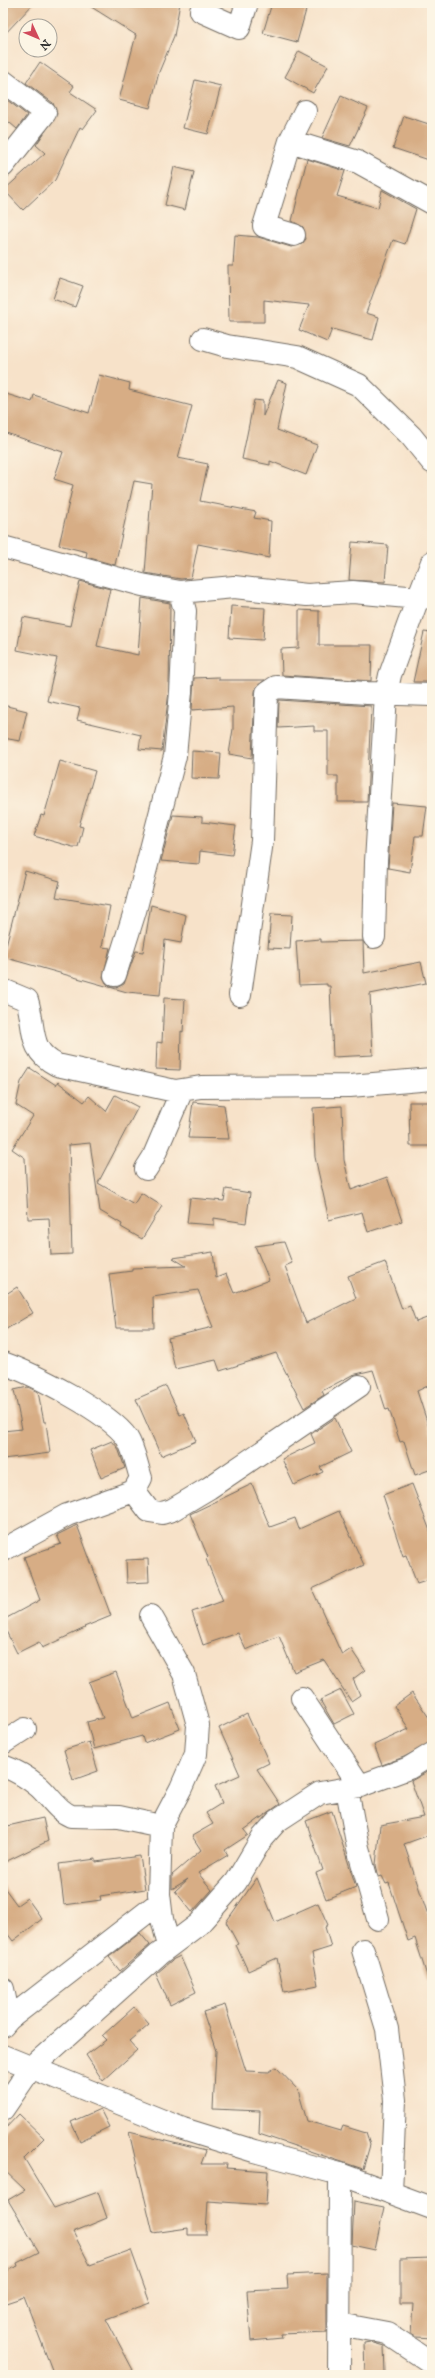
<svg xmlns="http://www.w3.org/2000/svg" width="435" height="2378" viewBox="0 0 435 2378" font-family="'IM FELL English',serif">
	<rect width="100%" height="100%" fill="#fcf5e5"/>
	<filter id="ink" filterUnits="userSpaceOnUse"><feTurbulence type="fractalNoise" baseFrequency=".025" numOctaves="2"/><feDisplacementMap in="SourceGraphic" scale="8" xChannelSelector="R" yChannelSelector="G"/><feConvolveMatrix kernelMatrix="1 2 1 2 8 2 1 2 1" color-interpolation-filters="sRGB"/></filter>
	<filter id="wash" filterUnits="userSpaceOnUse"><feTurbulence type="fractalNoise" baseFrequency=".012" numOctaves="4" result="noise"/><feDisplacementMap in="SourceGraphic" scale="16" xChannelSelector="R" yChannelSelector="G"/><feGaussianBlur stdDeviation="0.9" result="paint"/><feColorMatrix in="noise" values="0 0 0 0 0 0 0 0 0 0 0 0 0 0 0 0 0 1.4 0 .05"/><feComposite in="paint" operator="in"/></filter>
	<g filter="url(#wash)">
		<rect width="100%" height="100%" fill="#f7e2c9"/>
		<g id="blocks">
			<path fill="#d7ad85" d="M3,3h31l-31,33z
				M85,3h95l-6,33 -15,36 -9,36 -31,-8 17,-65z
				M272,3h36l-11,39 -34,-9z
				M299,51l29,15 -15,27 -28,-16z
				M40,62l34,24 -4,6 27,18 -14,19 -3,-2 -25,53 -32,30 -19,-20 41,-37 -9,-8 21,-31 -4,-11 -27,-20z
				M195,80l26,6 -13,48 -25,-6z
				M341,96l27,12 -18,38 -28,-8z
				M3,97l24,18 -10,14 -14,-12z
				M404,116l28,9v36l-39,-13z
				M307,159l38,12 -8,25 41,12 4,-18 34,19 -11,35 -12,-4 -27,73 13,4 -6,23 -41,-11 -5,13 -28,-12 10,-25 -45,-5v22h-35l-1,-56h5l2,-31 23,2 33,10 11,-3 4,-5 -3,-12 -11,-6z
				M174,167l20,5 -9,38 -20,-5z
				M60,278l23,8 -8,21 -22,-8z
				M99,375l31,8 -1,7 63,16 -14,52 30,6 -8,37 56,11 -2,6 17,3 -2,37 -71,-14 -7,34 -10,1 -36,-6 7,-89 -18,-3 -19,84 -29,-8 1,-5 -28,-7 14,-60 -19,-6 9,-27 -60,-20v-39l29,9 2,-7 55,18z
				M278,380l9,3 -10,47 40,15 -11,30 -36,-14v4l-28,-6 12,-59 9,1v15z
				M352,542l36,3 -3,37 -36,-2z
				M80,581l30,8 -13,57 41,9 4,-57 28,5 -1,88 -7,60 -23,-2 2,-14 -64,-15 3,-12 -33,-7 10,-43 -40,-8 6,-33 47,9z
				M231,606l34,2 -2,32 -34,-2z
				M299,610l20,1v34h53l-1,36 -89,-6 -1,-26 18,-1z
				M424,632l8,1v49h-19z
				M219,677v3h46l-9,7 -1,5 -3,66 -23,-4 4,-25v-22l-41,3 2,-32z
				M279,700l92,6 -4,96h-29v-26h-10v-45h-14v-5l-36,2z
				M3,705l24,6 -7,30 -17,-3z
				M192,751l29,2 -2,26 -28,-1z
				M60,761l35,10 -16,55 4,1 -5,20h-5l-39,-11 7,-21 3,1z
				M392,803l35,3 -4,30h-8l-5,36 -22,-4z
				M173,815l29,2v5l34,4 -4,29 -32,-4 -1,13 -38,-3z
				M25,871l35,10 -4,16 54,9 -8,41 8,1 -7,29 3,6 6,4h6l6,-3 12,-33 7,1 8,-47 35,10 -5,28 -16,-3 -5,55 -33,-3 -124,-35z
				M271,914l21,1 -2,34 -22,-1z
				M321,939v3l42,-1 1,32 57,-11 5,21 -56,11 3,61 -40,2 -3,-71h-3v-2l-28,1 -3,-44z
				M164,998l21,1 -2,33 -2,-1 -1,39 -24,-1 1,-27 5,1z
				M30,1068l26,17 2,-3 26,20 5,-6 17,15 9,-16 23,12 -40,76 36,21 7,-11 21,13 -20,33 -21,-12 1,-3 -22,-13 -10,-68 -21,2 3,109 -21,1 -2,-37 -21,1 -3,-61 -13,-9 21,-33 -17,-11 5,-23z
				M193,1102l31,3 5,34 -41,-1z
				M409,1102h23v44h-22z
				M342,1106l2,54 7,30 36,-13 15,44 -34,11 -6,-20 -33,8 -14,-63 -2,-49z
				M226,1189l24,4 -4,30 -32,-5v7l-27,-2 3,-25 34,3z
				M284,1242l8,21 -7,3 21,57 50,-25 -8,-22 37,-14 17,47 8,-3 6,16 16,-6v68l-15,7 15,46v32l-17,6 -11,-34 -4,1 -11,-33 -3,1 -13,-40 -21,5 -30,16 2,4 -20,13 -28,-55 -56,18 -4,-11 -41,9 -7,-31 45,-11 -15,-37 -45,7 1,31h-38l-7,-54 23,-3v-3l54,-2 -13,-8 40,-6 3,26 10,-4 8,19 35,-13 -14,-34z
				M17,1287l16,26 -30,18v-35z
				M166,1386l14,29 4,-2 12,28 -35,15 -25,-57z
				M28,1387l10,5 6,30h2l4,31 -47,6v-28l19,-2 -8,-39z
				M335,1418l16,34 -31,15 3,5 -29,13 -12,-26 33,-16 -4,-9z
				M112,1441l6,7 7,20 -24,10 -11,-28z
				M252,1484l18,43 25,-9 4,11 40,-18 25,54 -52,24 30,66 9,-6 14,21 -12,9 7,16 -9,6 -27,-41 -30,12 -15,-36 -33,14 -8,-17 -35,12 -11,-33 31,-11 -17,-42 2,-2 -18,-43z
				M412,1484l20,52v43l-15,5 -11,-29 -3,1 -20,-61z
				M77,1525l34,91 -27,11 1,1 -43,20 -3,-6 -22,11 -14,-28v-5l37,-20 -16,-43 37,-13 -4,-9z
				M148,1559l1,23 -22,1 -1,-23z
				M116,1672l17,46 37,-15 10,26 -36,14 -2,-7 -48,13 -7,-27 16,-4 -14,-36z
				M341,1690l13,24 -20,10 -14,-24z
				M412,1693l20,29v20l-28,15 -22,8 -8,-20 35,-16 -15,-23z
				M247,1714l22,49 -12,6 23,35 -36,26 4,5 -23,15 3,5 -30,18 14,17 -20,22 -17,-21 13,-12 -16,10v-14l29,-25 -9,-14 21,-12 -7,-11 16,-10 -7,-17 25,-11 -21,-47z
				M89,1742l9,29 -25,9 -9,-30z
				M432,1769v65l-28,10 28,83v52h-4l-13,-41 -7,3 -19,-58 -3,1 -4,-8 -3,1 -3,-12 4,-40 44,-8 -13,-36z
				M332,1811l24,76 -30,12 -10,-26 7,-3 -17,-49z
				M43,1818l5,23 -45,22v-36z
				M140,1856l5,33 -45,7 1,4 -37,5 -5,-41 37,-5v3z
				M257,1878l18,44 43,-19 10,22 -3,2 6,20 -19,6 6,32 -34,7 -7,-34 -29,13 -12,-26 2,-1 -12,-22z
				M3,1886l14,19 10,-7 15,21 -29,22 -10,-13z
				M140,1933l10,12 -30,26 -11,-14z
				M180,1956l16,36 -26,13 -14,-31 16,-14z
				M225,2005l21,66 23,1 7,-5 22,23 9,31 34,10 2,-5 23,7 4,12 -7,24 -104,-35 1,-23 -47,-2 3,-58 -13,-39z
				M134,2007l15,17 -20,17 8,9 -34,31 -17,-26 20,-15 -4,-4z
				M100,2109l9,18 -29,14 -9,-19z
				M19,2114l25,24 -20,20 30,50 44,-16 9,26 -34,14 17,33 41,-15 19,53 -44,16 27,51 -10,5h-69l-30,-78 -21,7v-32l15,-6 -1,-3 22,-11 -31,-52 17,-10 -22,-21v-38z
				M129,2132l77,19 -5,13h26l-1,4 42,3 -2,34 -58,-4 -2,34h-18v-7l-35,5z
				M354,2201l30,6 -9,43 -23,-5z
				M432,2258v80l-16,-1 -5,-3 2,-30h-13v-45z
				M327,2273v59l-46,2 1,4 -31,3 -4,-50 41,-2 -1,-14z
				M370,2342l14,4 1,28 -20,1 -1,-32z"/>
		</g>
	</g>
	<g filter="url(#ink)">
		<use href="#blocks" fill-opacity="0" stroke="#726b62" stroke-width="1"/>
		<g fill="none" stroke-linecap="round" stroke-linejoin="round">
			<defs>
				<path id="street" d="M201,11l38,17 8,-25
					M3,81l42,32 -42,53
					M290,141l15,-30
					M294,235l-30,-9 26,-85 68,21 74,41
					M203,339l24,7 70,11 62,28 52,51 21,26
					M3,547l139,38 38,7 54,-5 73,8 46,-3 65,6 -28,77 -4,19 -10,168 -2,75
					M432,597l-14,1 14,-36
					M115,975l20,-64 40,-155 6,-64 4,-81 -5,-19
					M3,990l24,10c9,28 0,50 30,65l118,26 26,-4 149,-1 82,-7
					M240,995l22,-154 5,-148 9,-6 91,6 65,2
					M146,1169l7,-11 29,-68
					M3,1363c31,11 106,49 124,75 7,11 10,28 14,40l-7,13 -67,24 -64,35
					M134,1491l15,20 13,2 10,-3 37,-22 150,-102
					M151,1616l33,58 14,51 -2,29 -15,34 -20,38 -2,68 3,25 7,27
					M302,1698l58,88
					M3,1743l22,-14
					M3,1766c14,5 24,11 35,20 12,10 18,24 33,30l48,1 42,9
					M347,1789l11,59 20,71
					M363,1950l24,79 8,71 -4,93
					M3,1989l6,30 -6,7
					M9,2019l151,-117
					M31,2068l128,-114 40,-30 37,-42 26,-44 15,-17 43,-28 40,-7 49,-18 23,-14
					M339,2324l48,9 45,30
					M339,2375l1,-201"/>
				<path id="secondary" d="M3,2056l180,73 71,22 86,23 92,34
					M3,2109l28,-41"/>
			</defs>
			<use href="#street" stroke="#726b62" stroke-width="24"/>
			<use href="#secondary" stroke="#726b62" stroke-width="24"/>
			<use href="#street" stroke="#fff" stroke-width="22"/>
			<use href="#secondary" stroke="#fff" stroke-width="22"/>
		</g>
	</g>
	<rect width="435" height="2378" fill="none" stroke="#fcf5e5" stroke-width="16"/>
	<g transform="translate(38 38) rotate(134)"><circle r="19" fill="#fcf5e5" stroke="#a8a49b"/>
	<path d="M0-3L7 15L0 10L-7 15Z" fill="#d1495b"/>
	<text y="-6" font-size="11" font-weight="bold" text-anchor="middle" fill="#2b2b2b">N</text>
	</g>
</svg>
